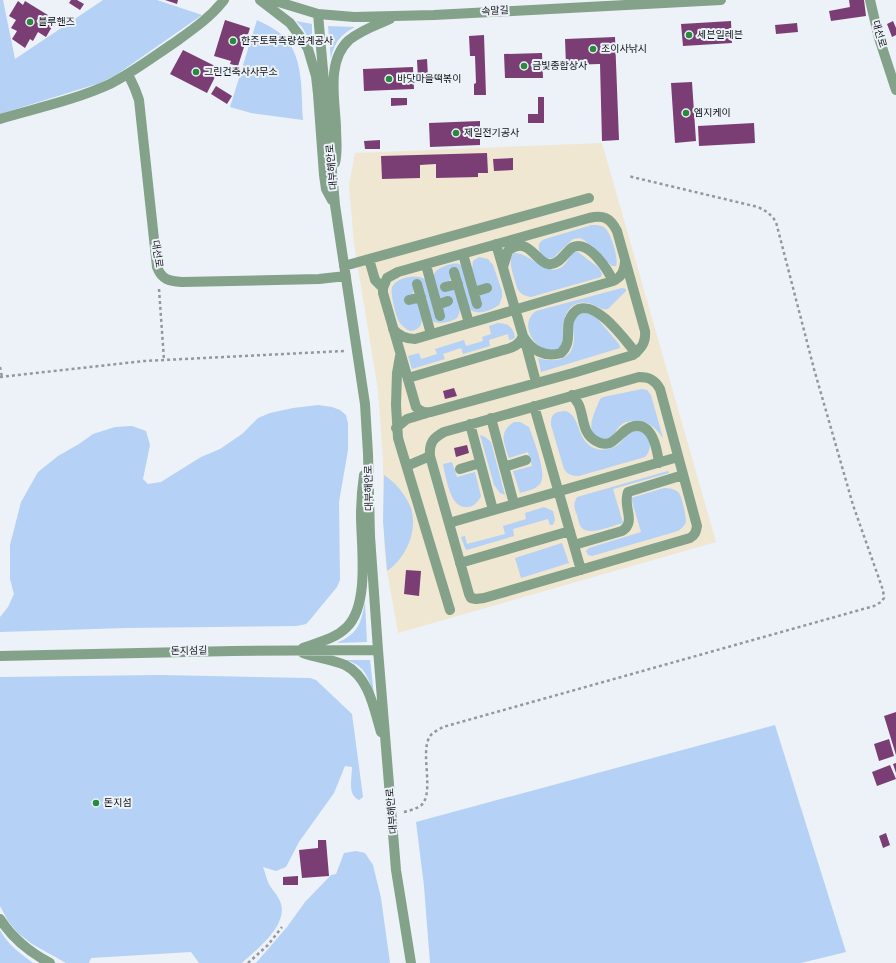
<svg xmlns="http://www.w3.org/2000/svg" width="896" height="963" viewBox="0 0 896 963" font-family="'Nunito Sans','Noto Sans KR',sans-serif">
	<rect width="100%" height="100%" fill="#ecf2f8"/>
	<path fill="#efe7d1" d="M602,143l114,399 -318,91 -11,-62 -3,-27 -1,-84 -5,-70 -24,-146 -5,-59 6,-32z"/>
	<path fill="#b5d1f5" d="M0,0h3l12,59 88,-59h54l45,15 -86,60 -16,8 -100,31z
		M257,20c10,5 21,10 29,19 18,21 15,55 17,81l-52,-7 -21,-6z
		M296,21l16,3v20l-10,-17z
		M328,26l27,1c-15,8 -21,16 -24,32z
		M592,225c5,0 9,0 13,3 6,5 14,31 11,38h-4l-28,-26 -4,-2 -7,1 -20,19 -7,1 -6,-6c-2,-7 -2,-11 5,-14z
		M575,251l3,1 21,16 3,6 -1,3 -70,20c-6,-1 -11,-3 -14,-9 -2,-9 -11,-28 -3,-35 18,0 33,26 49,13 5,-4 7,-11 12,-15z
		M479,257l9,2 5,6 9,26v6l-3,8c-9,6 -24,12 -31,2l-10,-39 -9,3 2,7 -2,4c7,8 15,27 8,36 -6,4 -18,7 -25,3l-18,-31 -2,5c9,9 18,35 -2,36 -4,-2 -7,-4 -10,-8 -4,-5 -10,-30 -8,-36 5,-10 26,-14 34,-7l11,40 7,-2 -2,-9 2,-3 8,-2 -1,-7 -11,3c-2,-7 -7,-18 -6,-25 1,-7 19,-13 25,-11 3,1 3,2 5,4l9,39 9,-2 -10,-36 1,-8z
		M622,288l4,1v2l-18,18c-10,2 -15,-9 -29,-6 -28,8 -4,48 -27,48 -17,0 -34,-27 -16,-40z
		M584,312l11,4 24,28 1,4 -79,24 -3,-14c16,5 35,3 36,-19 0,-5 -2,-11 -1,-16 2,-6 6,-8 11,-11z
		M498,323c10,0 15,4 17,14l-2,2 -4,1 -1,-6 -19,6 1,6 -27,8 -2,-6 -18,6 2,5 -33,10 -4,-13 11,-3 2,6 16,-5 -2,-5 29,-9 2,6 17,-5 -1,-4 9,-3 -2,-8z
		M642,389l5,1 4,5 12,43c-8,-11 -16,-19 -31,-17 -3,0 -8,1 -11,4 -4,3 -6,9 -10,12 -3,2 -8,2 -12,1 -16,-6 -3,-28 1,-39l3,-2z
		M318,405l14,2 8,3 6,5 2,9v26l-9,52 1,78 -3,7 -28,34 -3,3 -9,2 -171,2 -126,4v-15l8,-10 6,-13 -4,-15v-34l11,-43 17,-30 20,-16 21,-12 14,-10 22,-7 17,-1 14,5 4,14 -7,34 5,5 13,-2 40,-25 19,-8 22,-15 16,-16 12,-5 23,-5z
		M565,411c17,4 10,32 32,38 8,2 18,-1 23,-6 4,-4 6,-9 11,-11 10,-4 20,4 19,14 -1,5 -2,8 -5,11l-66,19c-7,0 -11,-1 -15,-7l-13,-44c0,-11 3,-13 14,-14z
		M514,422h6l9,5c4,12 19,47 11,57 -5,6 -14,7 -20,9l-7,-22 19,-5 -4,-14 -19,6c-5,-15 -11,-26 5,-36z
		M480,435l5,2 6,5 14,53 -5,-2 -6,-8z
		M452,462l5,15 18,-5 6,24c-3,6 -7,11 -14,11 -17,2 -21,-30 -24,-43z
		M668,471l1,2 -56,16 10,34c-9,2 -36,14 -42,4 -2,-3 -3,-8 -4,-12 -3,-7 -4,-11 0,-18z
		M384,475c11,7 22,20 27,33 7,23 -5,50 -24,63l-4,-50z
		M664,488c6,0 11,1 15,5 3,4 7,23 7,28 -1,5 -4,7 -8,10l-86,25 -4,-1 -2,-4 3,-3 52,-16 -10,-34z
		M544,507l9,4 2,9 -2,5h-3l-2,-6 -35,10 1,7 -44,13 -4,1 -1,-2 -4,-11 4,-1 2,8 38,-10 -2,-8 23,-7 -1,-6z
		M562,543l7,20 -48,15 -6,-20z
		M365,602l2,40 -30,1c22,-10 24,-20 28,-41z
		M345,660h25l4,35c-6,-18 -9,-30 -29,-35z
		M160,675l150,3 6,2 36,34 11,83 -4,3c-12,-5 -7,-22 -7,-33l-7,-1 -11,27 -35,49 -13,25 -10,4 -13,-4c2,5 3,10 5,15 3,7 9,12 12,19 10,23 -23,48 -38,62h-43l-8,-11 -100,6 -2,5h-23l-34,-19 -14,-11 -10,-12 -8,-15v-229z
		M775,725l71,227 -45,11h-371l-6,-77 -8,-64z
		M356,851l9,2 8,12 8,33 9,65h-134l31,-36 18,-25 26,-27 5,-1 8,-21z
		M0,930c7,14 21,24 33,33h-33z"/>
	<path fill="#7a3e75" d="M71,0h6l7,4 -4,6 -11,-7z
		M165,0h13l-1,4z
		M849,0h15l2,16 -35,5 -2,-10 21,-4z
		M18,1l5,4 2,-4 31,19 -10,17 -8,-5 -5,9 -3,-2 -5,9 -13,-9 5,-8 -6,-3 5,-8 -7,-4z
		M225,20l25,8 -12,38 -8,-2 1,-3 -17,-5z
		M731,21l1,22 -49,3 -2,-22z
		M893,21l3,7v7l-4,2 -5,-13z
		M797,23l1,9 -22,2 -1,-9z
		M484,35l2,60h-12v-11l2,-1 -1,-27h-5l-1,-20z
		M615,37l4,103 -17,1 -2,-77 -34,1 -1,-26z
		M183,50l40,20 -5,8 -3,-1 -8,16 -37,-19z
		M542,53l1,25h-38l-1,-24z
		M427,59l1,18 -10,1 -1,-18z
		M413,67l1,22 -50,2 -1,-22z
		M692,82l4,59 -21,2 -4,-60z
		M216,86l16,10 -5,8 -16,-10z
		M538,97h6v26h-16v-9h10z
		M391,98h16v7l-16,1z
		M480,121v24l-50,2 -1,-24z
		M754,123l1,20 -56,3 -1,-20z
		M380,140v9h-15l-1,-8z
		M487,153l1,20h-10v4l-42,1v-14l-16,1v13l-38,1 -1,-23z
		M513,158v12l-19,1 -1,-12z
		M454,388l3,8 -12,3 -2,-8z
		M467,445l2,8 -13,4 -2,-9z
		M406,570l15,1 -2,25 -15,-2z
		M896,712v43l-12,-39z
		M889,739l5,17 -15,5 -5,-17z
		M896,763v10l-3,-9z
		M890,765l6,14 -19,7 -5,-14z
		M886,833l4,12 -7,3 -4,-12z
		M318,840h8l3,36 -27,2 -3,-28 19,-2z
		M298,876v9h-15v-8z"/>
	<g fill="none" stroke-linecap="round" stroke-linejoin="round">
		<path stroke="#94989c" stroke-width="2.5" stroke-dasharray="3 3" stroke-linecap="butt" d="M159,289l5,71
			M0,367l2,10
			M0,377l144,-16 200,-10
			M404,812c5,-1 10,-3 15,-5 17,-10 1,-52 10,-69 2,-5 9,-8 14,-11l431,-121 7,-4 3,-4 -1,-8 -30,-85 -39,-136 -38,-147c-5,-8 -10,-11 -18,-15l-130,-31
			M248,963l20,-18 14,-18"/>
		<path stroke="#83a289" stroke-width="10" d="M260,0l30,23 12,16 6,10 8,27 2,18 6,81 2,14 6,11
			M272,0l46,14 36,3 80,-2 287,-15
			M870,0l9,38 17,52
			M318,14l17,191 30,199 3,50 2,82 8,114 18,220 15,93
			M128,74l7,15 4,11 18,167c5,13 12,14 25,15l137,-3 27,-3
			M0,119c37,-11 75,-19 110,-35 22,-11 43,-27 64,-41 18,-13 36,-25 50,-43
			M335,163c3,-11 1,-24 1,-36 -1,-27 -10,-66 13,-87 12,-10 27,-15 41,-21
			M463,254l14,50
			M369,259l6,21 8,8v5l33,114c5,5 9,6 15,5l142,-39 60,-18c9,-7 13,-13 12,-24l-28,-100c-7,-14 -14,-16 -28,-13l-191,54 -11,6 -4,10
			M426,265l14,51
			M344,266l245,-68
			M503,267l5,-16c20,-16 27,10 40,13 11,2 17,-12 25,-17 16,-7 35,23 40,34
			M454,272l15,51
			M417,284l14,50
			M445,287l13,-3
			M474,292l13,-4
			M409,300l12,-3
			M437,305l11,-4
			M393,329c6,7 13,10 22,10l198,-58c9,-4 11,-10 12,-19
			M523,336c8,14 22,22 38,17 11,-11 5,-19 8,-32 2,-5 5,-10 10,-12 19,-7 45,30 57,44
			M525,341l11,41
			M400,356l-3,17 -1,32 2,33 52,172
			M639,377c10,0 16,3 21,12l37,137c-1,6 -2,9 -7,12l-206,60 -8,1 -5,-1 -2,-4 -39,-138c-1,-13 3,-18 14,-24z
			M408,378l92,-27c10,-3 19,-4 23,-15l-27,-92
			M572,395c3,4 7,8 8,13 4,12 3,26 16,33 17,10 22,-9 35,-14 21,-7 26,21 28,36
			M534,406l47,164
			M491,418l23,86
			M470,424l23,86
			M396,428l11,-9 20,-6
			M407,466l23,-10
			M504,467l22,-7
			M460,469l20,-6
			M449,523l229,-66
			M574,545l48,-14c15,-9 0,-25 6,-39l55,-17
			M460,563l110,-32
			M303,648c16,-6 32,-9 44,-21 23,-23 14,-82 14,-112 0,-14 1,-26 3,-40
			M303,653c14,5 29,6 42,12 24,12 29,44 36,67
			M0,656l233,-5 145,-1
			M0,919c13,20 29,33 50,44"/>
	</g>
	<g fill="#298a3d" stroke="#ecf2f8" stroke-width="1.5">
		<circle cx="30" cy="22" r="4"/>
		<circle cx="689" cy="35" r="4"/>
		<circle cx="233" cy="41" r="4"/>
		<circle cx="593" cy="49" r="4"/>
		<circle cx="524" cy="66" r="4"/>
		<circle cx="196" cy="72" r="4"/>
		<circle cx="389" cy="79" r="4"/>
		<circle cx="686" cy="113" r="4"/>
		<circle cx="456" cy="133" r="4"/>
		<circle cx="96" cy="803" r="4"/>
	</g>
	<g text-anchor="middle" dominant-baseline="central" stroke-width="4" stroke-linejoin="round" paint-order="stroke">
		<g font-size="10" fill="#101214" stroke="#ecf2f8">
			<text transform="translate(495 11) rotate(-3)">속말길</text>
			<text transform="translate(879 34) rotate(74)">대선로</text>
			<text transform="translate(332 167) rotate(-95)">대부해안로</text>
			<text transform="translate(157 254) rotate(81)">대선로</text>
			<text transform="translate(369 488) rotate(-91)">대부해안로</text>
			<text transform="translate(189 651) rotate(-1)">돈지섬길</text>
			<text transform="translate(392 811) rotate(-95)">대부해안로</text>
		</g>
		<g font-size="10" fill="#101214" stroke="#ecf2f8" text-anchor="start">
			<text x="38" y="22">블루핸즈</text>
			<text x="697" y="35">세븐일레븐</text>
			<text x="241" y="41">한주토목측량설계공사</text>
			<text x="601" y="49">조이사낚시</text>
			<text x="532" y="66">금빛종합상사</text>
			<text x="204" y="72">그린건축사사무소</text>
			<text x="397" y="79">바닷마을떡볶이</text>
			<text x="694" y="113">엠지케이</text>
			<text x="464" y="133">제일전기공사</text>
			<text x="104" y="803">돈지섬</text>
		</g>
	</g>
</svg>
